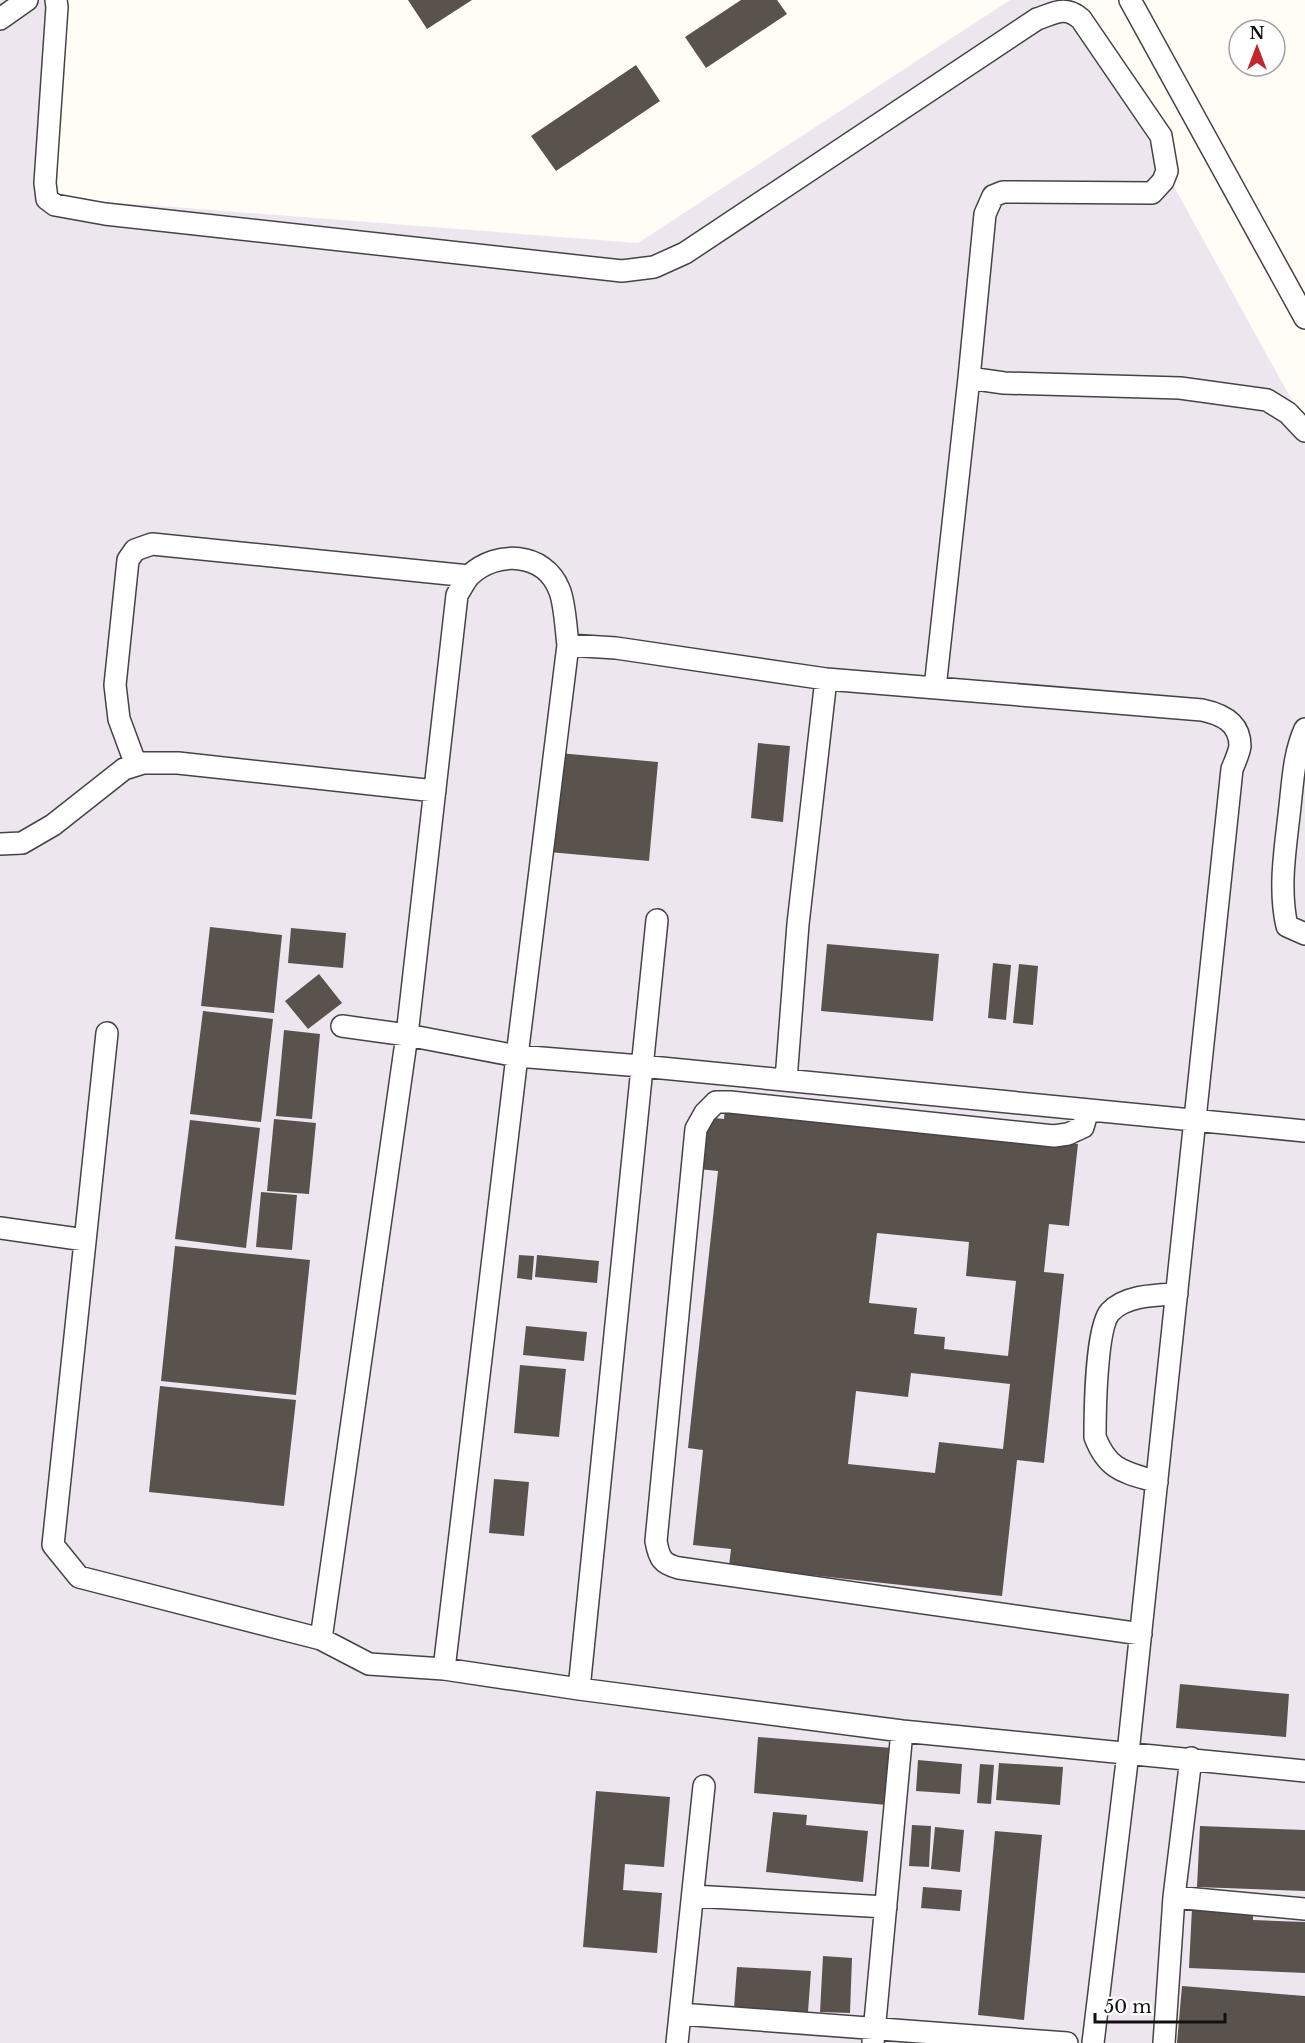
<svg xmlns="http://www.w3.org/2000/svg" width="1305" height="2043" viewBox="0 0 1305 2043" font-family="'Libre Baskerville',serif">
	<rect width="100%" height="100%" fill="#fffdf5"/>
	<path fill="#eee6ef" d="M0,0h67l-11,198 582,45 372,-243h61l234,424v1619h-1305z"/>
	<path fill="#5a524d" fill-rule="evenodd" d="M408,0h64l-45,29z
		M741,0h36l10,14 -81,54 -21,-31z
		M636,65l24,36 -104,70 -25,-35z
		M758,743l32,3 -7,76 -32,-4z
		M559,753l99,9 -9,99 -100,-9z
		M210,927l72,8 -8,78 -73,-7z
		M291,928l55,5 -3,35 -55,-5z
		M827,944l112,10 -6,67 -112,-10z
		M993,963l18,2 -5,55 -18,-2z
		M1019,964l19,2 -5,59 -20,-2z
		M319,974l23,29 -34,26 -23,-28z
		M203,1011l70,8 -12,103 -71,-8z
		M284,1030l36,4 -8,85 -36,-3z
		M725,1107l353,37 -9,82 -20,-2 -5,48 20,2 -20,189 -27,-3 -15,136 -273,-30 2,-17 -38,-4 10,-95 -15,-2 30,-277 -20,-2 6,-52 20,2zM877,1233l92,9 -3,34 50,5 -8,75 -64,-7 1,-12 -31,-3 3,-26 -48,-5zM911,1373l99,11 -7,65 -64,-7 -4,31 -87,-9 8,-73 52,6z
		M274,1119l42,4 -7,71 -42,-3z
		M190,1120l70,8 -14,120 -71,-9z
		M261,1192l36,3 -5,55 -36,-3z
		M175,1246l135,14 -14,135 -135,-14z
		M519,1255l15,1 -2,24 -15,-2z
		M537,1255l62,6 -2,22 -62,-6z
		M526,1326l61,6 -3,29 -61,-6z
		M520,1365l46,4 -7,68 -45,-4z
		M160,1386l136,14 -12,106 -135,-14z
		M494,1479l35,3 -5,54 -35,-3z
		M1180,1684l109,10 -3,43 -110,-9z
		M758,1737l134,11 -5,57 -133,-12z
		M918,1760l44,4 -2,30 -44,-3z
		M999,1763l64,4 -3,38 -64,-5z
		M980,1764l14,1 -3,39 -14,-1z
		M596,1791l74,6 -6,70 -39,-3 -2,26 39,3 -5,60 -74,-6z
		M773,1812l34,3 -1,10 62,6 -5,51 -97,-10z
		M912,1825l19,1 -2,41 -20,-1z
		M1200,1826l105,4v61l-108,-4z
		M935,1827l29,3 -4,42 -29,-3z
		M995,1831l47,4 -18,185 -46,-5z
		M923,1887l39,3 -2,21 -39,-3z
		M1192,1908l61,3v9l52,2v51l-116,-5z
		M823,1956l29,2 -2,55 -30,-1z
		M737,1967l74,4 -3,41 -74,-4z
		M1182,1986l123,10v47h-128z"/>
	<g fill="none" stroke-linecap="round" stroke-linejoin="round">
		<defs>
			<path id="minor" d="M56,0l1,7 -12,176 2,16 8,6 50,9 517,57 32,-4 31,-14 352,-234c18,-6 28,-14 44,0l80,117 6,35 -4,10 -11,12 -149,-1 -10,4 -8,18 -16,164 35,5 176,5 87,12 21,13 17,18
				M1130,0l175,318
				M0,19l27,-19
				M568,645c-2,-15 -3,-43 -9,-56 -15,-37 -62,-39 -89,-14 -5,5 -9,14 -13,20l-50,440 -86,604 48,25 75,5 135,20 323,42 403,40
				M935,688l34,-310
				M1305,729c-11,24 -12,51 -15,77 -4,39 -12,81 -3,120l18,8
				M136,765l-17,-46 -4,-34 13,-125 7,-10 17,-6 317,32
				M0,844l22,-1 31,-18 71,-56 19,-6h35l257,28
				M342,1026l65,9 110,21 124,10 664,65
				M107,1033l-54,512 26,32 242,62
				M786,1080l12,-156 28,-245
				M1088,1110l-5,17 -15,7 -14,2 -324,-34h-14l-11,11 -9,16 -40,412c3,17 6,23 23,27l462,66
				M0,1228l85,12
				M1157,1482c-32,-10 -49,-11 -62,-45 0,-24 1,-109 15,-125 16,-17 46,-17 67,-18
				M444,1669l73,-613 51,-411 48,3 210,31 376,31c19,4 38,12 38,36 -1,7 -5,16 -8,23l-104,984 -35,290
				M579,1689l78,-769
				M693,1896l193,11
				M1174,1897l131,12
				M680,2014l387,29
				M677,2043l27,-257
				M873,2043l29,-312
				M1164,2043l10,-146 17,-139"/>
		</defs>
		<use href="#minor" stroke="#444" stroke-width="24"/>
		<use href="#minor" stroke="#fff" stroke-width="21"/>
	</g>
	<g transform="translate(1257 48)"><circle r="28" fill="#ffffff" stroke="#a0a0a0" stroke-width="1.5"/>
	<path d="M0-4.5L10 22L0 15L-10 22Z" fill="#c4262e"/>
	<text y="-9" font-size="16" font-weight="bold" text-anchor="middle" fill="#111111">N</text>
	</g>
	<path d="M1095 2013v9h130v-9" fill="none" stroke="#111111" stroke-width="3"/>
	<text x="1104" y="2013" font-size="18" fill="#111111" stroke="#ffffff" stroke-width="4.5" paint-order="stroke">50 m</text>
</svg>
